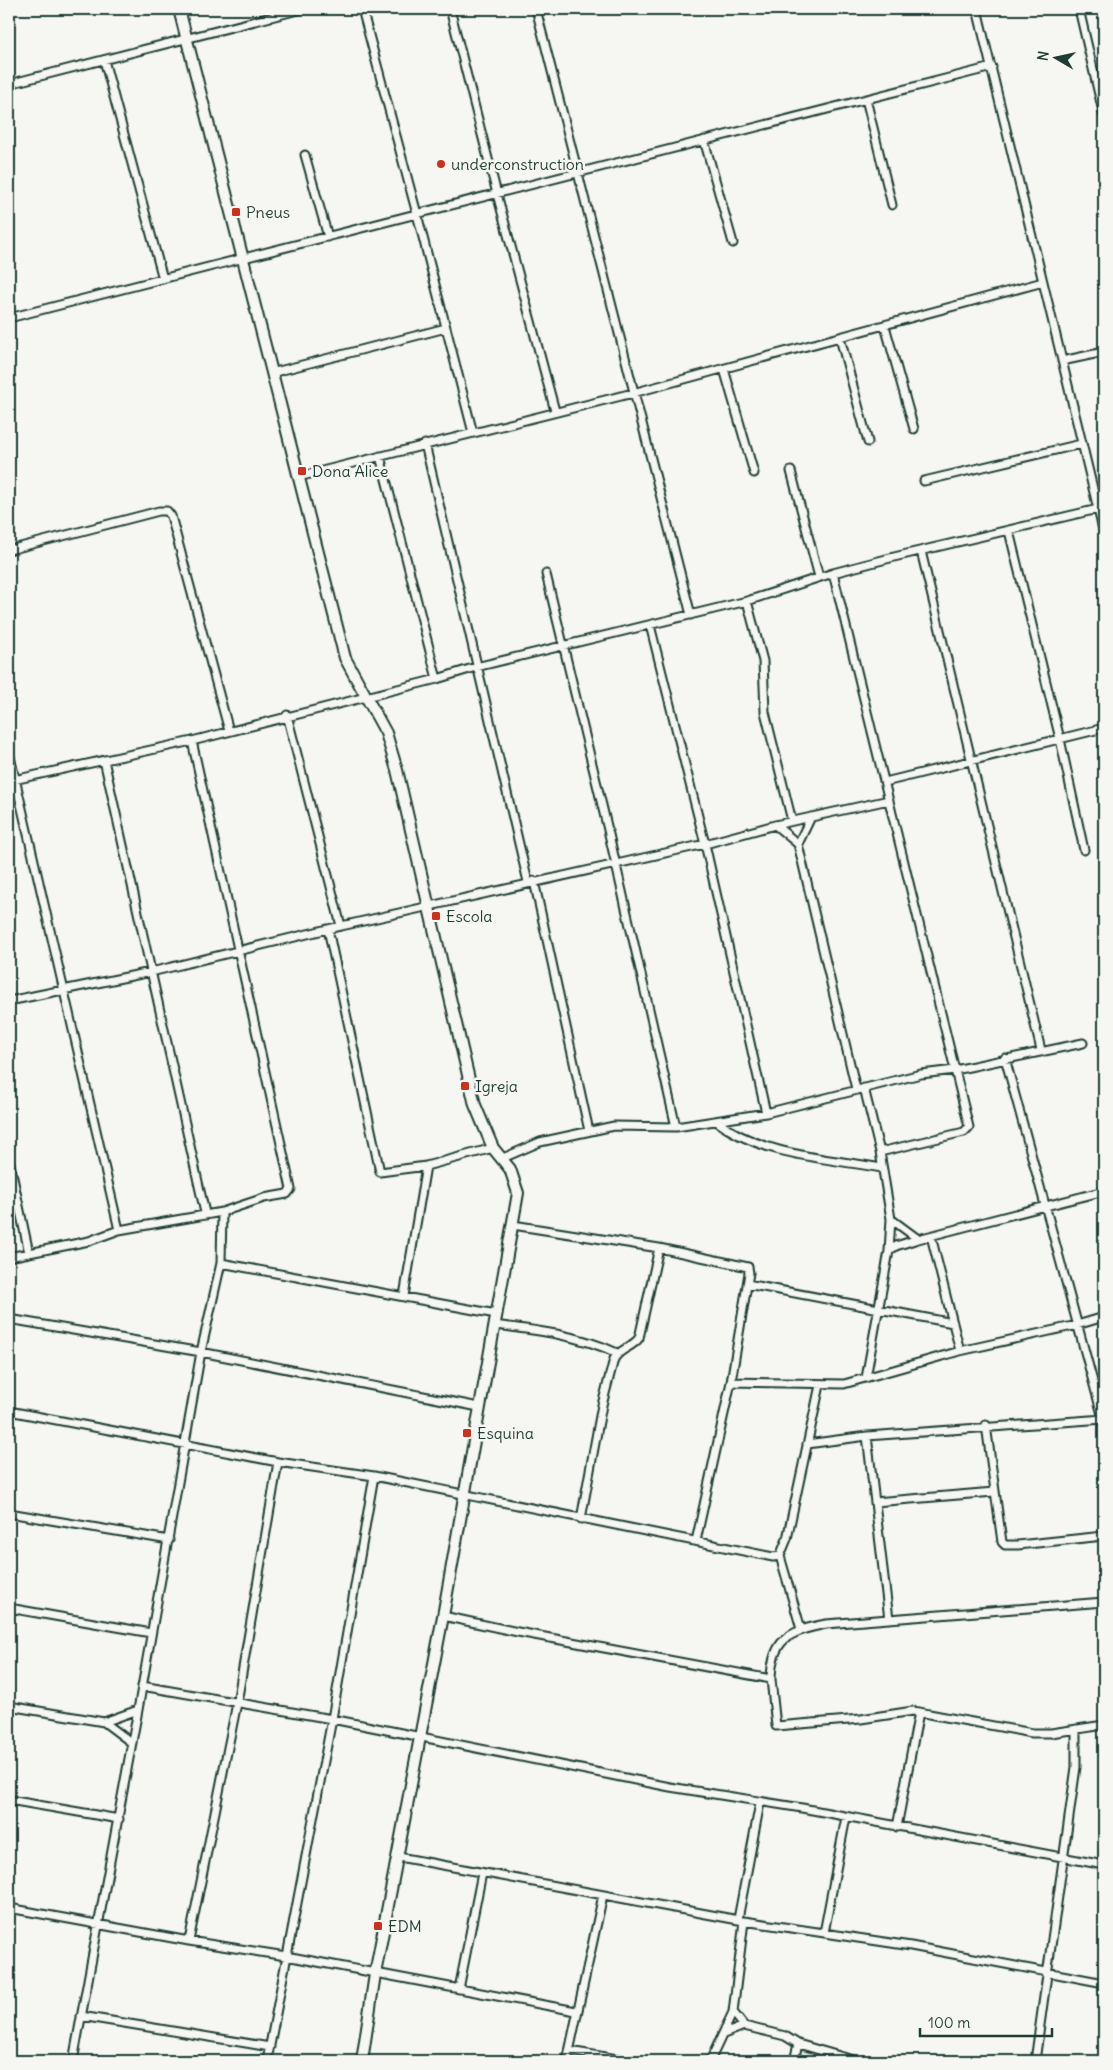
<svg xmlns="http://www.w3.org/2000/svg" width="1113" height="2070" viewBox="0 0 1113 2070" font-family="Delius,sans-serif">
	<rect width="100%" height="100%" fill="#f6f6f2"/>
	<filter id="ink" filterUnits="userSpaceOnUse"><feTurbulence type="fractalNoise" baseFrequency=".02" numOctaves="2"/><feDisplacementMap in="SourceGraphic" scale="10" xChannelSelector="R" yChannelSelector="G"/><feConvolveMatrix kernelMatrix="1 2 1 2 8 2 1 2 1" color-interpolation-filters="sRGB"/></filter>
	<g filter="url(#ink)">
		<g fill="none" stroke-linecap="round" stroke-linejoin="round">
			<defs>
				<path id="street" d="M362,9l55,205 56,219
					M450,9l47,185 58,217
					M536,9l155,606
					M977,9l127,525
					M1079,9l25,107
					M104,60l59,219
					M9,84l293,-75
					M866,99l26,106
					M704,140l29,103
					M305,155l23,82
					M9,318l983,-251
					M885,326l29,103
					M840,338l28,104
					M1062,361l42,-9
					M724,369l30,104
					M271,373l175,-45
					M425,444l103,438
					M380,456l57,223
					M791,471l28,106
					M298,477l335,-84 410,-111
					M924,481l157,-37
					M1009,531l51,208 24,111
					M9,550l150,-39h8l4,5 58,215
					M921,551l120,499
					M833,573l136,554 -5,5 -84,20
					M546,574l62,256 68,297
					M747,601l16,60 2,51 27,109
					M650,625l55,219 61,269
					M287,715l54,211
					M9,752l110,478 -30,11 -80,16
					M104,760l101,453
					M9,781l183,-40 245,-62 39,-12 271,-66 86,-28 61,-16 204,-48
					M885,782l219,-54
					M775,825l23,19 58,245
					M798,844l13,-27
					M534,881l55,250
					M328,929l52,243 46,-6 67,-18
					M9,1001l142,-29 177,-43 377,-85 70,-19 114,-25
					M1005,1058l99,364
					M864,1088l16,64 11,67 -2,32 -23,127
					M716,1121c47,35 109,37 166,47
					M503,1158l37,-16 74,-16 62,1 90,-14 155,-39 34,-4 128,-27
					M9,1159l20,94
					M891,1219l27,20
					M513,1225l146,23 89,19 1,6 -18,109 -35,159
					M119,1230l103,-18
					M931,1236l29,115
					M889,1251l7,-5 22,-7 186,-48
					M221,1263l275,51
					M747,1284l206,39
					M404,1296l22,-130
					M9,1319l192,33 278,55
					M494,1325c42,5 85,10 123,28
					M731,1382l113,2 116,-33 117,-26 27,-8
					M9,1411l269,51 96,14 399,81 7,-1 7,-17 33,-154
					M986,1425l16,117 3,3h13l86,-9
					M867,1436l22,183
					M807,1444l60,-8 237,-17
					M875,1502l119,-10
					M9,1513l160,27
					M581,1519l21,-114 12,-46c6,-11 18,-11 25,-21l20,-90
					M780,1556l21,73
					M9,1608l142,25
					M443,1616l75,16 253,47 5,47 85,-7 52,-8 119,22h19l53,-8
					M771,1679c1,-40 18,-48 55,-55l278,-22
					M142,1686l190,33 338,68 132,21 302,57
					M9,1706l95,16 28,21
					M104,1722l34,-12
					M9,1800l110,19
					M897,1827l22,-115
					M399,1857l345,64 167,25 193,37
					M9,1908l180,33 97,15 290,55
					M738,1919l22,-116
					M824,1933l22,-116
					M189,1941l48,-238 41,-241
					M459,1989l23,-116
					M733,2012l11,14
					M81,2016l189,31
					M724,2034l20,-8 41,10 13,8 -4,17
					M798,2044l59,17
					M569,2051l61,10
					M73,2061l65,-351 63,-358 20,-89 1,-51 42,-14 23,-4 4,-5 -99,-448
					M267,2061l65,-342 42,-243
					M567,2061l36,-166
					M710,2061l23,-49 11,-91
					M1035,2061l41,-294v-38"/>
				<path id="secondary" d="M179,9l166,649 41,75 11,37 78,335 18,43 17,21 8,24 -75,423 -68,358 -13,87"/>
			</defs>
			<use href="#street" stroke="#1f3d34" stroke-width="11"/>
			<use href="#secondary" stroke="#1f3d34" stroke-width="14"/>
			<use href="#street" stroke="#f6f6f2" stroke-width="7"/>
			<use href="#secondary" stroke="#f6f6f2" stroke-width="10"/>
		</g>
	</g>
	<g fill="#c8321e" stroke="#f6f6f2" stroke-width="2">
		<circle cx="441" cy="164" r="5"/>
		<rect x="231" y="207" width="10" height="10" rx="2.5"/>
		<rect x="297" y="466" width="10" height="10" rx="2.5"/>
		<rect x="431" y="911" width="10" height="10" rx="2.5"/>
		<rect x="460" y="1081" width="10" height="10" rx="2.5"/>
		<rect x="462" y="1428" width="10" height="10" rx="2.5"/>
		<rect x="373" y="1921" width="10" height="10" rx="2.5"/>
	</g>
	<g text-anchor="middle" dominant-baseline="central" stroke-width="5" stroke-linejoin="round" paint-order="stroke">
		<g font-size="16" fill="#1f3d34" stroke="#f6f6f2" text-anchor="start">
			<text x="451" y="164">underconstruction</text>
			<text x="246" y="212">Pneus</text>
			<text x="312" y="471">Dona Alice</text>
			<text x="446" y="916">Escola</text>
			<text x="475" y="1086">Igreja</text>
			<text x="477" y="1433">Esquina</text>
			<text x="388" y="1926">EDM</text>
		</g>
	</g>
	<rect width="1113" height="2070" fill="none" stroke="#f6f6f2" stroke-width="30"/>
	<rect x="15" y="15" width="1083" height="2040" fill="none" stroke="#1f3d34" stroke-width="2" filter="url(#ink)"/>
	<g transform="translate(1056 58) rotate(279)" stroke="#f6f6f2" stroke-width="4" paint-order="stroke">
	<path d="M0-4L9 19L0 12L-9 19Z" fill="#1f3d34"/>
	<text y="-8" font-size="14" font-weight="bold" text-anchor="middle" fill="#1f3d34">N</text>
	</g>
	<path d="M920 2028v8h132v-8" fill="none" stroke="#1f3d34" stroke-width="2.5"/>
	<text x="928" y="2028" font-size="15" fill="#1f3d34" stroke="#f6f6f2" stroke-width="4" paint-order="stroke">100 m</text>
</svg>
